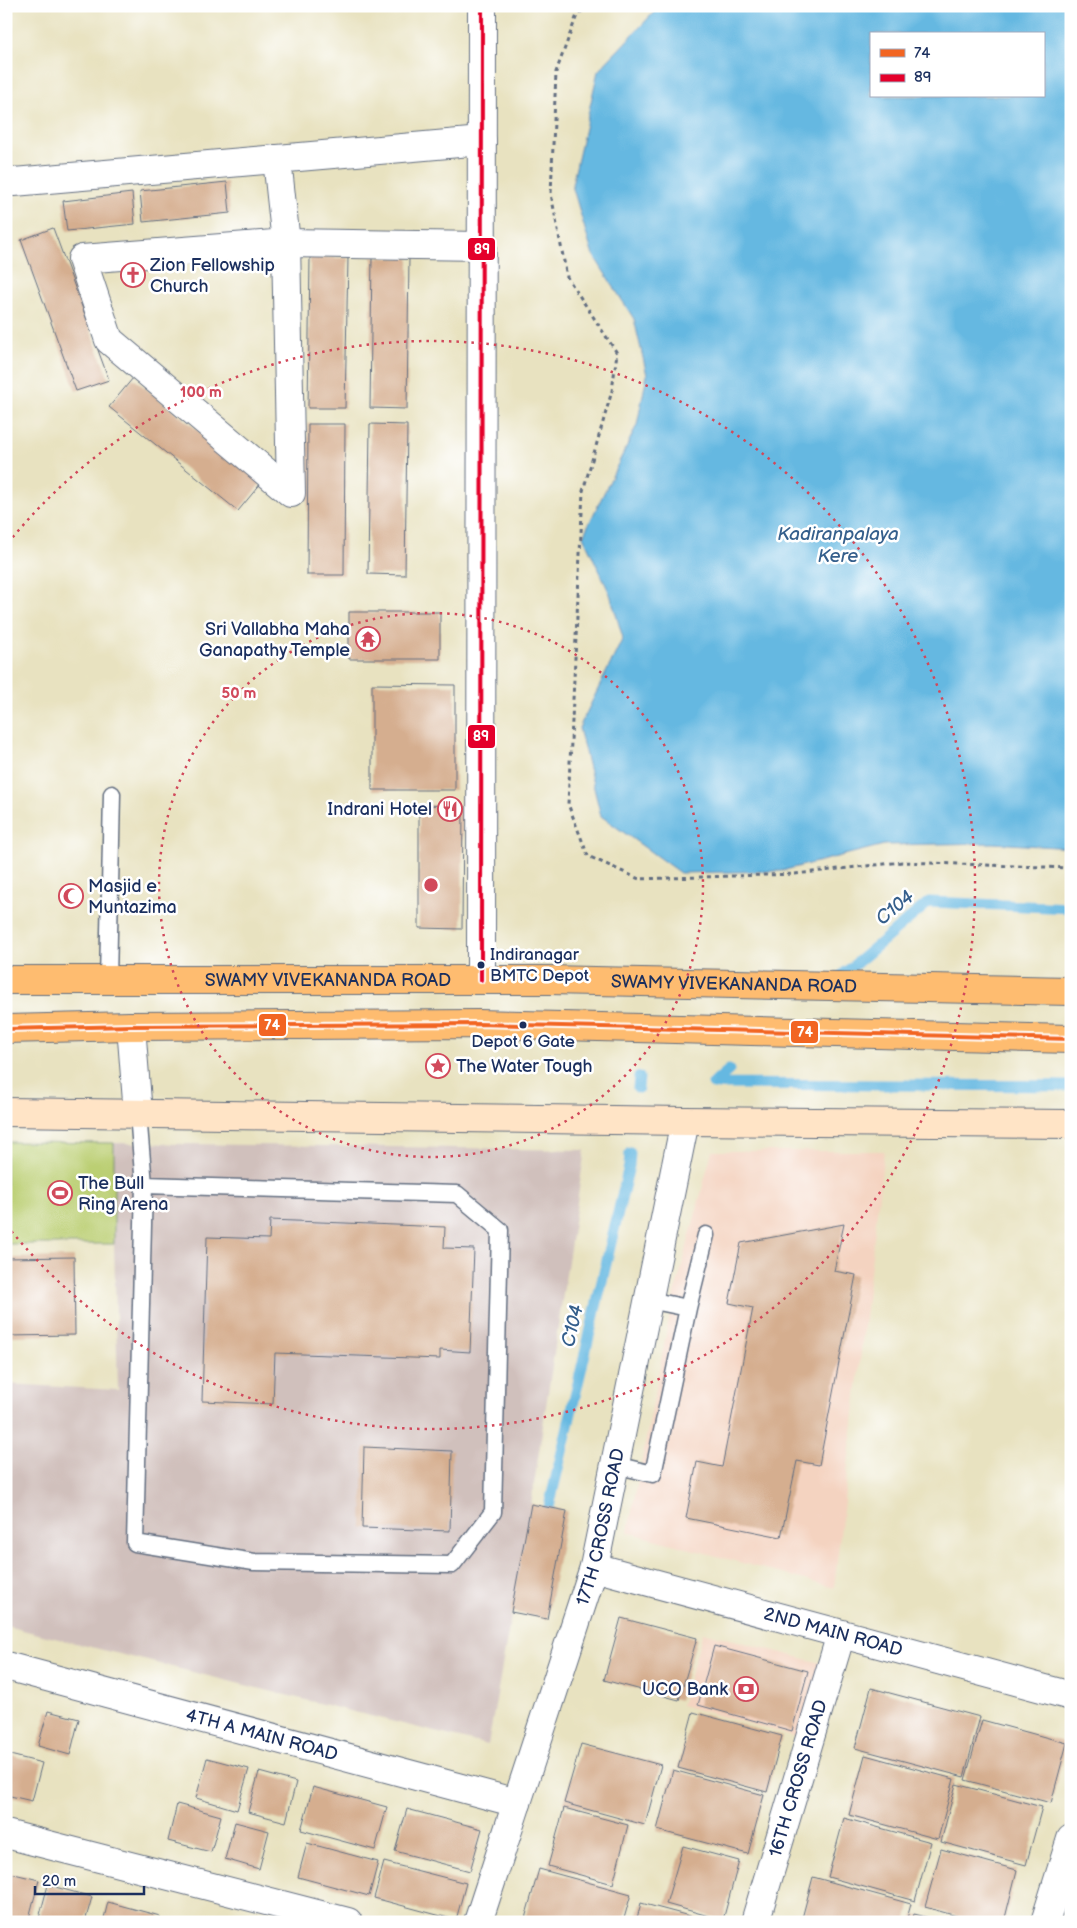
<svg xmlns="http://www.w3.org/2000/svg" width="1077" height="1928" viewBox="0 0 1077 1928" font-family="'Balsamiq Sans',sans-serif">
	<rect width="100%" height="100%" fill="#fff"/>
	<filter id="ink" filterUnits="userSpaceOnUse"><feTurbulence type="fractalNoise" baseFrequency=".02" numOctaves="2"/><feDisplacementMap in="SourceGraphic" scale="10" xChannelSelector="R" yChannelSelector="G"/><feConvolveMatrix kernelMatrix="1 2 1 2 8 2 1 2 1" color-interpolation-filters="sRGB"/></filter>
	<filter id="wash" filterUnits="userSpaceOnUse"><feTurbulence type="fractalNoise" baseFrequency=".0096" numOctaves="4" result="noise"/><feDisplacementMap in="SourceGraphic" scale="20" xChannelSelector="R" yChannelSelector="G"/><feGaussianBlur stdDeviation="1.12" result="paint"/><feColorMatrix in="noise" values="0 0 0 0 0 0 0 0 0 0 0 0 0 0 0 0 0 1.4 0 .05"/><feComposite in="paint" operator="in"/></filter>
	<g filter="url(#wash)">
		<rect width="100%" height="100%" fill="#e8e2c0"/>
		<path fill="#f4d3c0" d="M712,1151h172l-50,437 -206,-56 44,-228z
			M703,1632l121,32 -23,74 -120,-33z"/>
		<path fill="#d0c0bc" d="M114,1143l471,7 -54,354 -43,241 -482,-119v-242l112,6 -4,-146z"/>
		<path fill="#bbcf73" stroke="#6b7f68" d="M6,1142l108,1v101h-108z"/>
		<path fill="#65b8e1" stroke="#4074a0" fill-rule="evenodd" d="M660,6h411v842l-78,-5 -109,2 -103,26 -101,2 -79,-57 -22,-88 44,-90 -13,-44 -27,-58 54,-111 10,-50 -13,-56 -42,-66 -20,-68 26,-114zM871,34h172v62h-172z"/>
		<g fill="none" stroke-linecap="round" stroke-linejoin="round">
			<path stroke="#65b8e1" stroke-width="11" d="M834,982l95,-80 142,6
				M713,1084l358,2
				M713,1084l16,-14
				M638,1088l1,-11
				M549,1507l80,-341 1,-13"/>
		</g>
		<g id="blocks">
			<path fill="#d5ae8f" d="M227,182l3,31 -87,9 -3,-31z
				M132,193l3,31 -68,7 -4,-30z
				M53,228l56,152 -33,11 -55,-151z
				M310,257l38,1 -3,150h-37z
				M372,257l37,1 -2,151 -37,-1z
				M133,378l129,104 -24,29 -129,-104z
				M308,424h37l-1,151h-37z
				M370,424l37,1 -2,150 -37,-1z
				M349,612h91v47h-91z
				M372,684l83,1v105h-83z
				M419,805l44,1 -1,123 -43,-1z
				M270,1220l175,7 -1,21 30,1 -4,103 -30,-2v9l-165,-6 -2,51 -71,-3 5,-164 62,2z
				M844,1224l-10,47 22,4 -37,190 -22,-4 -16,76 -95,-19 11,-56 25,5 31,-159 -24,-5 12,-60z
				M74,1257l1,78 -69,1v-78z
				M364,1447l88,4 -2,80 -88,-3z
				M531,1504l36,7 -20,108 -36,-7z
				M621,1618l76,20 -18,62 -75,-20z
				M714,1646l94,25 -16,60 -94,-26z
				M871,1688l109,29 -16,60 -109,-29z
				M48,1711l31,8 -9,36 -32,-9z
				M693,1712l89,24 -15,56 -89,-24z
				M982,1720l85,23 -16,60 -86,-23z
				M581,1744l80,21 -16,60 -81,-22z
				M6,1754l36,9 -10,38 -26,-6z
				M865,1755l89,24 -16,60 -89,-24z
				M207,1758l42,11 -12,41 -41,-12z
				M673,1770l91,25 -16,59 -91,-24z
				M259,1772l37,10 -10,40 -38,-10z
				M956,1784l86,23 -16,58 -85,-23z
				M313,1787l74,20 -12,43 -74,-20z
				M177,1804l44,12 -10,36 -43,-11z
				M564,1808l64,17 -15,59 -65,-18z
				M407,1809l75,20 -12,42 -75,-20z
				M844,1818l87,24 -16,59 -87,-24z
				M235,1822l34,9 -10,38 -34,-10z
				M307,1843l71,19 -9,34 -71,-19z
				M683,1846l56,15 -16,59 -57,-16z
				M941,1849l76,21 -13,52h-26l-53,-15z
				M384,1862l82,21 -10,37 -82,-22z
				M539,1869l92,25 -8,28h-99z
				M6,1872l33,8 -11,42h-22z
				M813,1877l98,27 -5,18h-105z
				M48,1885l44,12 -7,25h-47z
				M108,1902l52,14 -2,6h-55z
				M641,1903l67,18v1h-72z
				M914,1914l28,7v1h-30z"/>
		</g>
	</g>
	<g filter="url(#ink)">
		<use href="#blocks" fill-opacity="0" stroke="#636e80" stroke-width="1"/>
		<g fill="none" stroke-linecap="round" stroke-linejoin="round">
			<defs>
				<path id="lane" d="M108,980l4,-186
					M138,1114l6,71 -9,358 119,19 198,3 41,-53 7,-282 -43,-36 -313,-9
					M649,1300l39,8
					M615,1465l38,9 35,-166 18,-73"/>
				<g id="street">
					<path d="M277,159l9,84 5,250 -182,-153 -27,-81 204,-16 196,3"/>
					<path d="M14,182l468,-41"/>
					<path d="M481,980l1,-974"/>
					<path d="M131,1026l7,88"/>
					<path id="s1" d="M594,1567l477,129"/>
					<path id="s2" d="M6,1666l511,137"/>
					<path d="M6,1834l342,88"/>
					<path id="s3" d="M478,1922l116,-355 91,-446"/>
					<path id="s4" d="M755,1922l86,-288"/>
					<path d="M1045,1922l26,-83"/>
				</g>
				<path id="secondary" d="M6,1112l679,9 386,3"/>
				<g id="primary">
					<path id="s5" d="M6,980h542l523,11"/>
					<path d="M6,1029l125,-3 348,-2 592,15"/>
				</g>
			</defs>
			<use href="#lane" stroke="#636e80" stroke-width="19"/>
			<use href="#street" stroke="#636e80" stroke-width="30"/>
			<use href="#secondary" stroke="#636e80" stroke-width="30"/>
			<use href="#primary" stroke="#636e80" stroke-width="30"/>
			<path stroke="#636e80" stroke-width="3" stroke-dasharray="4 4" stroke-linecap="butt" d="M588,6l-11,9 -21,57 -5,122 16,83 50,76 -5,38 -29,100 -15,313 20,52 51,23 156,-5 107,-12 169,6"/>
			<use href="#lane" stroke="#fff" stroke-width="16"/>
			<use href="#street" stroke="#fff" stroke-width="28"/>
			<use href="#secondary" stroke="#ffe4c6" stroke-width="28"/>
			<use href="#primary" stroke="#febc70" stroke-width="28"/>
			<defs>
				<path id="bus-1" d="M6,1029l125,-3 348,-2 592,15"/>
				<path id="bus-2" d="M481,980l1,-974"/>
			</defs>
			<use href="#bus-1" stroke="#fff" stroke-width="8"/>
			<use href="#bus-2" stroke="#fff" stroke-width="8"/>
			<use href="#bus-1" stroke="#f26522" stroke-width="4"/>
			<use href="#bus-2" stroke="#e4002b" stroke-width="4"/>
		</g>
	</g>
	<g fill="none" stroke="#d1495b" stroke-width="2.5" stroke-dasharray="2.5 5">
		<circle cx="431" cy="885" r="272"/>
		<path d="M8 543A544 544 0 1 1 8 1227"/>
	</g>
	<defs>
		<symbol id="church-ring" viewBox="-11 -11 22 22"><circle r="9.5" fill="#fff" stroke="#d1495b" stroke-width="1.5"/><path d="M-1.2-6h2.4v3.5h3.3v2.4h-3.3V6h-2.4V-.1h-3.3v-2.4h3.3Z" fill="#d1495b"/></symbol>
		<symbol id="temple-ring" viewBox="-11 -11 22 22"><circle r="9.5" fill="#fff" stroke="#d1495b" stroke-width="1.5"/><path d="M0-6L5-2H3V0L6.5 2.5H4V6H1.5V3h-3V6H-4V2.5H-6.5L-3 0V-2H-5Z" fill="#d1495b"/></symbol>
		<symbol id="restaurant-ring" viewBox="-11 -11 22 22"><circle r="9.5" fill="#fff" stroke="#d1495b" stroke-width="1.5"/><path d="M-5-6h1v4h1v-4h1v4h1v-4h1v5L-1.5 .5V6h-2V.5L-5-1ZM5-6V6H3V1.5H1.5Q1.5-4 5-6Z" fill="#d1495b"/></symbol>
		<symbol id="mosque-ring" viewBox="-11 -11 22 22"><circle r="9.5" fill="#fff" stroke="#d1495b" stroke-width="1.5"/><path d="M3.5-4.9A6 6 0 1 0 3.5 4.9A5 5 0 1 1 3.5-4.9Z" fill="#d1495b"/></symbol>
		<symbol id="sight-ring" viewBox="-11 -11 22 22"><circle r="9.5" fill="#fff" stroke="#d1495b" stroke-width="1.5"/><path d="M0-6L1.8-2.2L6-1.7L2.9 1.2L3.7 5.4L0 3.3L-3.7 5.4L-2.9 1.2L-6-1.7L-1.8-2.2Z" fill="#d1495b"/></symbol>
		<symbol id="stadium-ring" viewBox="-11 -11 22 22"><circle r="9.5" fill="#fff" stroke="#d1495b" stroke-width="1.5"/><path d="M0-5a6.5 5 0 1 0 0 10a6.5 5 0 1 0 0-10ZM-3.5-1.8h7v3.6h-7Z" fill="#d1495b"/></symbol>
		<symbol id="bank-ring" viewBox="-11 -11 22 22"><circle r="9.5" fill="#fff" stroke="#d1495b" stroke-width="1.5"/><path d="M-6-4H6V4H-6ZM0-2.3a2.3 2.3 0 1 0 0 4.6a2.3 2.3 0 1 0 0-4.6Z" fill="#d1495b"/></symbol>
	</defs>
	<g fill-rule="evenodd">
		<use href="#church-ring" x="119" y="261" width="28" height="28"/>
		<use href="#temple-ring" x="354" y="625" width="28" height="28"/>
		<use href="#restaurant-ring" x="436" y="795" width="28" height="28"/>
		<use href="#mosque-ring" x="57" y="882" width="28" height="28"/>
		<use href="#sight-ring" x="424" y="1052" width="28" height="28"/>
		<use href="#stadium-ring" x="46" y="1179" width="28" height="28"/>
		<use href="#bank-ring" x="732" y="1675" width="28" height="28"/>
	</g>
	<g fill="#1b2f5e" stroke="#fff" stroke-width="2">
		<circle cx="481" cy="965" r="4.5"/>
		<circle cx="523" cy="1025" r="4.5"/>
	</g>
	<g text-anchor="middle" dominant-baseline="central" stroke-width="5" stroke-linejoin="round" paint-order="stroke">
		<g font-size="17" fill="#1b2f5e" stroke="#fff" text-anchor="start">
			<text x="490" y="955">Indiranagar<tspan x="490" dy="21">BMTC Depot</tspan></text>
			<text x="523" y="1042" text-anchor="middle">Depot 6 Gate</text>
		</g>
		<g font-size="18" fill="#1b2f5e" stroke="#fff" text-anchor="start">
			<text x="150" y="265">Zion Fellowship<tspan x="150" dy="21">Church</tspan></text>
			<text x="350" y="629" text-anchor="end">Sri Vallabha Maha<tspan x="350" dy="21">Ganapathy Temple</tspan></text>
			<text x="432" y="809" text-anchor="end">Indrani Hotel</text>
			<text x="88" y="886">Masjid e<tspan x="88" dy="21">Muntazima</tspan></text>
			<text x="456" y="1066">The Water Tough</text>
			<text x="78" y="1183">The Bull<tspan x="78" dy="21">Ring Arena</tspan></text>
			<text x="728" y="1689" text-anchor="end">UCO Bank</text>
		</g>
		<g font-size="18" fill="#1b2f5e" stroke="#fff">
			<text stroke="none"><textPath href="#s5" startOffset="322">SWAMY VIVEKANANDA ROAD</textPath></text>
			<text stroke="none"><textPath href="#s5" startOffset="728">SWAMY VIVEKANANDA ROAD</textPath></text>
			<text stroke="none"><textPath href="#s3" startOffset="414">17TH CROSS ROAD</textPath></text>
			<text stroke="none"><textPath href="#s1" startOffset="248">2ND MAIN ROAD</textPath></text>
			<text stroke="none"><textPath href="#s2" startOffset="265">4TH A MAIN ROAD</textPath></text>
			<text stroke="none"><textPath href="#s4" startOffset="150">16TH CROSS ROAD</textPath></text>
		</g>
		<g font-size="19" font-style="italic" fill="#355f8c" stroke="#fff">
			<text x="838" y="534">Kadiranpalaya<tspan x="838" dy="22">Kere</tspan></text>
			<text transform="translate(895 908) rotate(-39)">C104</text>
			<text transform="translate(573 1326) rotate(-77)">C104</text>
		</g>
	</g>
	<circle cx="431" cy="885" r="8" fill="#d1495b" stroke="#fff" stroke-width="2.5"/>
	<g font-size="15" text-anchor="middle" font-weight="bold" fill="#d1495b" stroke="#fff" stroke-width="5" stroke-linejoin="round" paint-order="stroke">
		<text x="201" y="397">100 m</text>
		<text x="239" y="698">50 m</text>
	</g>
	<g stroke="#fff" stroke-width="2">
		<rect x="467" y="237" width="29" height="24" rx="5" fill="#e4002b"/>
		<rect x="467" y="724" width="29" height="25" rx="5" fill="#e4002b"/>
		<rect x="258" y="1013" width="29" height="24" rx="5" fill="#f26522"/>
		<rect x="790" y="1020" width="29" height="24" rx="5" fill="#f26522"/>
	</g>
	<g font-size="14" text-anchor="middle" font-weight="bold" fill="#fff">
		<text x="482" y="254">89</text>
		<text x="481" y="741">89</text>
		<text x="272" y="1030">74</text>
		<text x="805" y="1037">74</text>
	</g>
	<rect width="1077" height="1928" fill="none" stroke="#fff" stroke-width="25"/>
	<rect x="870" y="32" width="175" height="65" fill="#ffffff" stroke="#a4acbf"/>
	<rect x="880" y="49" width="25" height="8" fill="#f26522" stroke="#a4acbf"/>
	<text x="914" y="58" font-size="15" fill="#1b2f5e">74</text>
	<rect x="880" y="74" width="25" height="8" fill="#e4002b" stroke="#a4acbf"/>
	<text x="914" y="82" font-size="15" fill="#1b2f5e">89</text>
	<path d="M35 1886v8h109v-8" fill="none" stroke="#1b2f5e" stroke-width="2.5"/>
	<text x="42" y="1886" font-size="15" fill="#1b2f5e" stroke="#ffffff" stroke-width="4" paint-order="stroke">20 m</text>
</svg>
